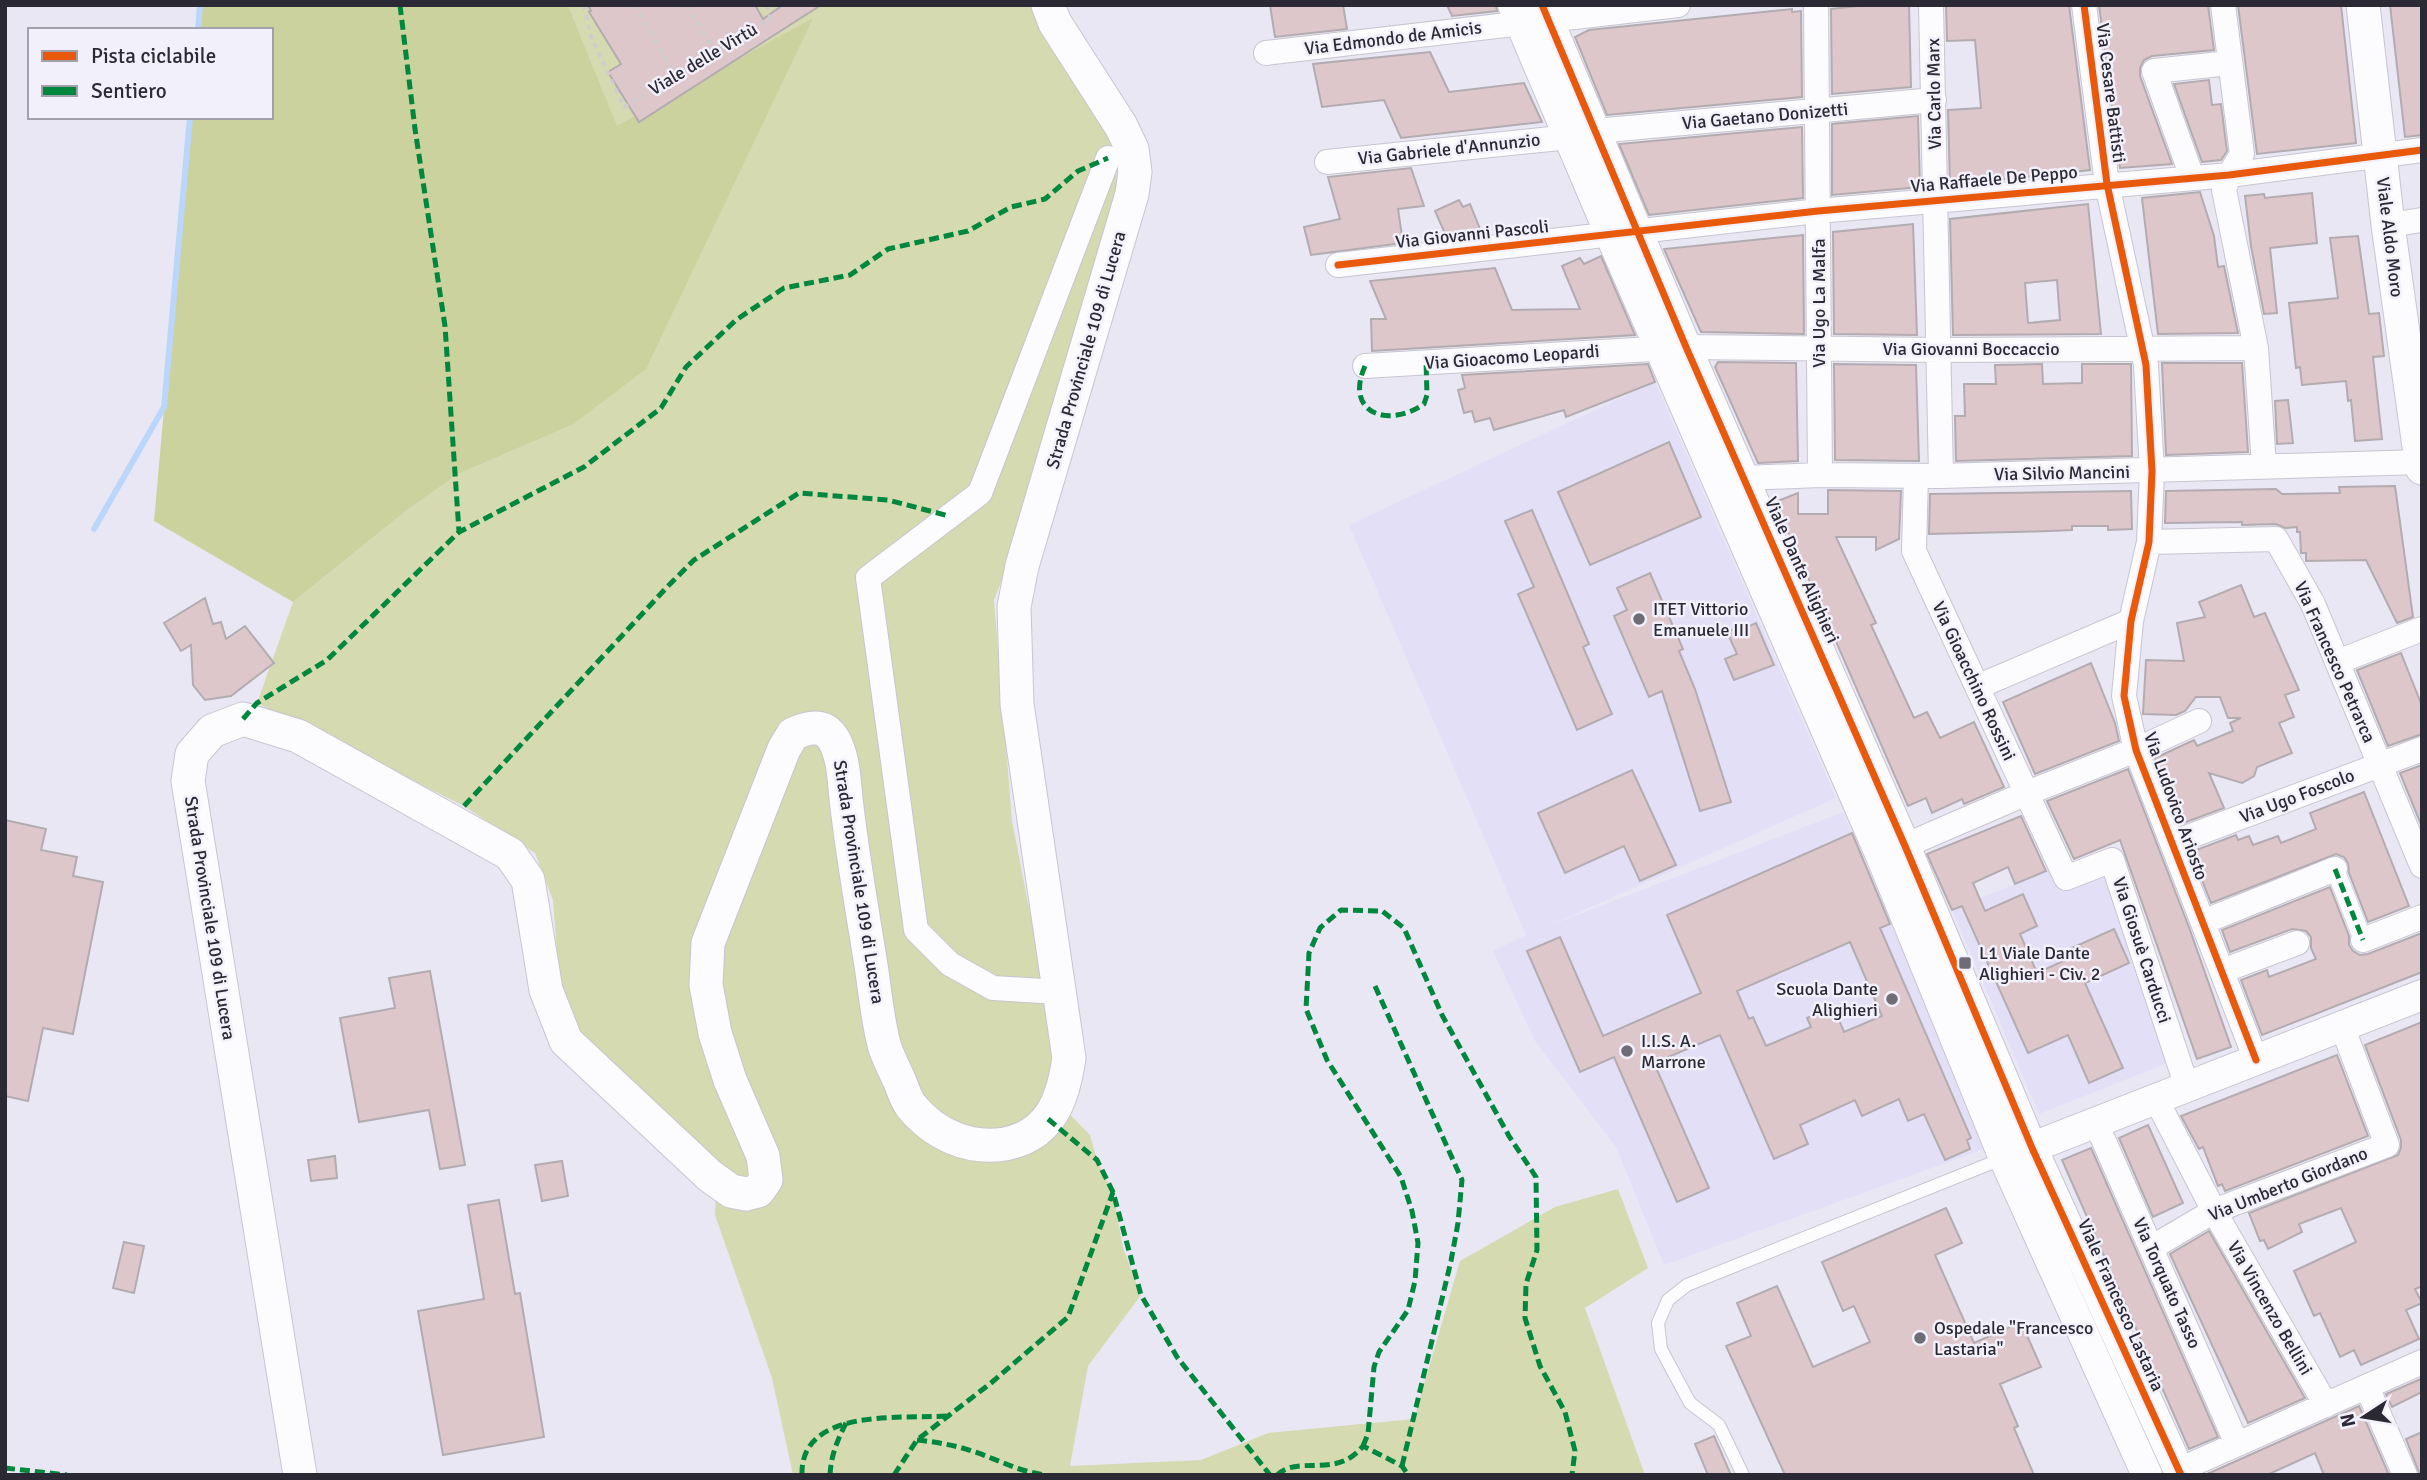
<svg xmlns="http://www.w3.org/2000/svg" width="2427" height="1480" viewBox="0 0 2427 1480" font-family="Signika,sans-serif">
	<rect width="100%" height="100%" fill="#eae7f5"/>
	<path fill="#e3dff7" d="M1655,382l181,416 -290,129 297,-115 144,336 -323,117 -48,-118 -81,-106 -42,-90 33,-16 -177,-410z
		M2111,864l59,198 -131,52 -87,-204 106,-44z"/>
	<path fill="#d5dab0" d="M568,5h468l75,131 8,56 -92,323 -33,85 18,221 41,210 1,67 36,37 7,25 16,32 10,56 18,47 -53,71 -18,100 131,-6 67,-27 146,-14 46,-158 95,-54 63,-18 30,79 -63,40 60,167h-852l-21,-97 -57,-163 2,-50 -141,-138 -16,-35 -7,-92 -18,-47 -71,-47 -207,-103 36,-101 113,-91 52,-37 114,-49 240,-406 -195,108z"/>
	<path fill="#ccd29e" d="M200,5h368l49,121 196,-108 -167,351 -74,56 -114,49 -52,37 -113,91 -139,-81 36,-404h81v-87h-73z"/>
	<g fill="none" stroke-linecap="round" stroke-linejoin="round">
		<path stroke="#bad7fb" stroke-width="6" d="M198,30l2,-25
			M94,529l70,-122 26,-290"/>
	</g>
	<path fill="#ddc7cb" stroke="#b2acb1" stroke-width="2" fill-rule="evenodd" d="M588,5h167l8,14 20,-14h38l-182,117 -31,-50 13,-8 -32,-52 2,-1z
		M1270,5h73l4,24 -72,8z
		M1447,5h49l1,6 -45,5z
		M1866,5h43l2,82 -79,7 -1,-85z
		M1946,5h123l21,165 -140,15 -2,-75 33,-2 -6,-68 -28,1z
		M2099,5h109l6,45 -62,6 -8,4 -4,8v8l32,88 -52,4z
		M2238,5h103l15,138 -99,11z
		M2390,5h31l1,130 -17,2z
		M1792,9v3l9,-1 1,86 -195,18 -32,-78 14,-7z
		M1430,52l19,40 75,-9 18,39 -141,16 -17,-38 -62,7 -9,-43z
		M2209,80l3,25 9,-1 6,47 -6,9 -19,2 -28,-78z
		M1918,116l2,71 -88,8v-71z
		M1802,127l1,71 -154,17 -30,-71z
		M1411,168l13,38 -26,3 5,34 -92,12 -7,-28 36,-8 -12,-42z
		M2200,192l14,44 4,31 6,-1 14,67 -80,1 -16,-136z
		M2312,193l5,50 -47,5 7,65 -13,1 -13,-68 -6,-50 19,-2 1,4z
		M1459,200l4,7 7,-3 12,30 -35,4 -12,-27z
		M2088,204l13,130 -148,1 -3,-116zM2057,280l3,40 -32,3 -3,-40z
		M1913,224l4,111 -83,-1 -1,-102z
		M1803,235l1,99 -103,-2 -37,-83z
		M2358,236l11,78 10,-1 5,43 -11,1 9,82 -27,2 -4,-41 -3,1 -2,-20 -44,4 -2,-18 -4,1 -7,-65 49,-5 -8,-60z
		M1601,256l34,79 -263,16 -1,-32h15l-16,-38 125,-13 17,42 68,-1 -18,-43 18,-8 4,6z
		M1718,362l78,1 2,98 -40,2 -43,-96z
		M2162,363h80l6,89 -82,3z
		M1648,364l7,18 -89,35 -2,-7 -70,20 -4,-12 -15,4 -3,-11 -8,2 -6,-23 7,-2 -3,-13z
		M1834,364l82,1 3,96 -84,-1z
		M2042,364l1,20 39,-1v-19h49l1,92 -176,5 -1,-45h10l-1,-32h32l-1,-19z
		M2288,400l5,43 -16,1 -2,-43z
		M1669,442l32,75 -111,48 -32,-73z
		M2395,486l18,131 -16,6 -31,-63 -60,1v-8h-5l-1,-21h-3v-5l-12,1 -9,-4 -34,1v-3l-77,1 1,-32 110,-2 6,5 58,-1 -1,-6z
		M1828,490l73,1 -2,48 -23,11v-13h-40l40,86 -5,2 43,93 13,-6 13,26 34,-16 30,65 -40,17 -2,-5 -30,14 -6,-15 -18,8 -133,-304 23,-9v21h30z
		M2131,491l1,38 -24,1v-4h-36v4l-22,1 -121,3 1,-40z
		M1532,510l57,134 -6,3 29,67 -35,16 -59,-136 16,-7 -29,-66z
		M1650,573l33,76 -4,2 16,38 36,113 -31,9 -38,-120 -13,6 -35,-81 13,-6 -10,-22z
		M2241,585l13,32 11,-4 34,77 -14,5 9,22 -15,6 13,30 -35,14 -3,9 -12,7 -33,-10 15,35 -43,16 -26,-66 39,-18 3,6 36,-15 -3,-8 11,-5h-13l-8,-21h-24l-11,14 -9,4 -33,-1 3,-54 38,1 -7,-38 28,-6 -6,-15z
		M205,598l8,26 8,-2 5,17 19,-13 29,37 -43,33 -26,4 -12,-15 -2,-40 -10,6 -17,-28z
		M1756,623l18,42 -40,15 -9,-21 12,-5 -10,-22 16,-7 2,3z
		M2401,653l21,53v28l-34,12 -31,-76z
		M2091,663l24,60 4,18 -84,33 -32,-72z
		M2422,765v62l-22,-54z
		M2128,769l62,161 41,117 -34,12 -77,-219 -46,19 -27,-58z
		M1632,770l44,95 -36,16 -16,-35 -59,27 -27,-60z
		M2364,792l45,114 -41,16 -19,-49 -1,-10 -4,-6 -8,-3 -125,49 -20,-51 45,-17 2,5 11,-4 4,9 25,-9 3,7 35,-14 -6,-16z
		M2021,816l25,55 -31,13 -7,-17 -35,16 12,28 38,-17 14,32 -17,8 17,39 31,-14 -3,-8 49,-22 15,34 -44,20 38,85 -34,15 -21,-48 -40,18 -66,-147 -10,4 -25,-56z
		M5,820l41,9 -5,21 36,7 -4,19 30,6 -30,152 -30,-6 -15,73 -23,-5z
		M1852,833l38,91 -10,4 91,210 -4,2 3,9 -25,11 -21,-46 -16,7 -9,-22 -37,17 -7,-16 -55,25 8,19 -34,15 -54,-124 -66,28 55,125 -32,14 -63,-145 -34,15 -53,-121 33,-14 43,99 98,-43 -34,-78zM1850,942l32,74 -38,16 -11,-26 -26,12 4,9 -45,19 -13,-29 -4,2 -12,-28z
		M2330,887l19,49v9l4,6 7,4 8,-1 54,-21v39l-160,63 -21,-55 26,-10 2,7 47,-18 -5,-11v-11l-5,-6 -14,-2 -62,23 -8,-22z
		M430,971l35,194 -25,4 -11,-59 -70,12 -19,-104 55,-10 -6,-30z
		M2422,1022v264l-7,3 7,14 -16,7 13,29 -58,26 -7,-15 -14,7 -20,-44 -6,3 -20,-45 62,-29 -15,-34 -42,16 3,8 -34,17 -4,-9 -4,1 -11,-28 149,-58 3,-7v-8l-36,-95z
		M2337,1055l31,81 -143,55 -3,-7 -4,2 -15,-39 -4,2 -18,-33z
		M2148,1125l35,78 -30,14 -34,-79z
		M2091,1148l127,289 -29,12 -127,-289z
		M335,1156l2,22 -26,3 -3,-21z
		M562,1161l6,35 -26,5 -7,-36z
		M499,1200l16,94 5,-1 24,144 -101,18 -25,-144 66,-12 -16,-94z
		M1946,1208l16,35 -27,12 39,88 47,-21 20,45 -41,17 18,42 -4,2 20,47h-249l-59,-129 25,-10 -14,-33 40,-17 36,81 57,-25 -16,-36 -11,5 -21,-49z
		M2209,1231l96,167 -57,25 -78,-169z
		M124,1242l20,4 -10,47 -21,-5z
		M2421,1379l1,13 -30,15 -6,-13z
		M2359,1406l30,69h-65l-9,-22 -48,22h-62z
		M2422,1432v43h-2l-14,-36z
		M1714,1436l17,39h-23l-13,-31z"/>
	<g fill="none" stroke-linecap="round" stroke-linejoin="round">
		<defs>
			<path id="service" d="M1743,1475l-24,-50 -29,-22 -29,-54 -3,-26 10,-23 19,-15 317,-127"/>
			<path id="pedestrian" d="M2335,869l28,71"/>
			<path id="minor" d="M1816,5l4,470
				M1931,5l10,471
				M2084,5l23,179 39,181 6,106 -3,71 -18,79 -7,75 12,54 120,310
				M2223,5l19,149 -13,21 -5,15 32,158 8,118
				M1266,53l412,-48
				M1327,162l243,-25 26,-6 338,-31
				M2192,177l-38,-106 76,-8
				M2388,225l34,-5
				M1338,265l480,-54 411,-36 193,-25
				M1365,366l321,-19 253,3 317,-2
				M1916,476l-2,75 152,327 46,-18 75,227
				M1744,478l76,-3 121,1 480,-14
				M2149,542l127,-3 37,65 109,262
				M2337,662l85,-33
				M1977,687l154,-66
				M2172,843l250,-94
				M1888,853l139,-60 109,-43 63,-29
				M2203,922l132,-53
				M2363,940l59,-23
				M2222,971l75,-28
				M1059,988l-16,3 -50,-3 -43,-24 -34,-34 -48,-352 112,-85 128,-335
				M2156,1099l58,112 112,194
				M2096,1123l141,321
				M2151,1248l63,-37 173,-66 -45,-119
				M2367,1387l38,88
				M2179,1470l243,-108"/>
			<path id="tertiary" d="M1513,5l97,229 271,622 123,302 143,317
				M1542,5l144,342 219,499 127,302 149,327
				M2015,1154l407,-159"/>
			<path id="secondary" d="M2363,5l25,220 34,243
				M300,1475l-112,-694 4,-27 20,-23 31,-12 55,17 212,118 18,26 18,110 20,51 144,135 21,15 15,3 12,-3 8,-11 -3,-24 -33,-76 -15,-47 -9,-48 2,-42 76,-194 9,-15c15,-7 31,-11 41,6 11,20 10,46 13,67 6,51 15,102 23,152 5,29 7,61 15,89 4,11 10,23 15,34 3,8 6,17 11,24 23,28 57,44 94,38 46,-9 58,-45 64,-86l-52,-354 -3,-97 8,-41 110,-372 3,-22 -3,-23 -11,-23 -66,-103 -7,-18"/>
		</defs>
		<use href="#service" stroke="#c7c5d0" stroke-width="14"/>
		<use href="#pedestrian" stroke="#c7c5d0" stroke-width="19"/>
		<use href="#minor" stroke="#c7c5d0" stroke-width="26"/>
		<use href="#tertiary" stroke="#c7c5d0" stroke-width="32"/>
		<use href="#secondary" stroke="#c7c5d0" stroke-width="35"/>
		<path stroke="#cdccd0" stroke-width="3.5" stroke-dasharray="5 5" stroke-linecap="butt" d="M584,5l6,29 34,73 146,-88 -3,-14
			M634,5l42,71
			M687,5l28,47"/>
		<use href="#service" stroke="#fcfbfe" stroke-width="12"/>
		<use href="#pedestrian" stroke="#fcfbfe" stroke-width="18"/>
		<use href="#minor" stroke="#fcfbfe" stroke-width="24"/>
		<use href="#tertiary" stroke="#fcfbfe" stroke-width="30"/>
		<use href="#secondary" stroke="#fcfbfe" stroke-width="33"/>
		<path stroke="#00873e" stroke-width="5" stroke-dasharray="10 5" stroke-linecap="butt" d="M400,5l15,124 30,197 14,206
			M1365,366c-21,47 23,63 59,38l3,-9 -1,-33
			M243,719l14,-16 70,-43 132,-128 125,-65 77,-59 25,-41 50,-47 48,-32 66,-13 38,-26 80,-18 43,-24 34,-8 33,-28 30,-13
			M464,806l204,-220 26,-26 105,-67 89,7 61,16
			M2335,869l28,71
			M1375,986l87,194 -4,43 -7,38 -49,205
			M1048,1119l49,41 16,32
			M917,1440c19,2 37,5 55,11 25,8 47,21 74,24
			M1363,1446l5,-12 6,-67 5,-15 29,-42 7,-29 3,-38 -6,-32 -11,-34 -74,-117 -21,-51 3,-56 11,-25 21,-18 41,1 22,17 38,87 67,121 27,41 1,73 -11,34 -1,34 15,48 25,46 10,39 -3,24
			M5,1468l62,7
			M802,1475c-2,-68 100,-56 145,-59
			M830,1475c1,-21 8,-36 17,-54
			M894,1475l23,-35 74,-57 77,-66 45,-125 28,103 36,62 93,118
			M1277,1475c22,-21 59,5 86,-29l39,20 6,9"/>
		<defs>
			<path id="cycleway" d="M1542,5l144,342 219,499 127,302 149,327
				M2084,5l23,179 39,181 6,106 -3,71 -18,79 -7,75 12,54 120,310
				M1338,265l480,-54 411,-36 193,-25"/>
		</defs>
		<use href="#cycleway" stroke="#f2f1fb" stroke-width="11"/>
		<use href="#cycleway" stroke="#e8590c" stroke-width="7"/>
	</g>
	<g fill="#6e6c77" stroke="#f2f1fb" stroke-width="2.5">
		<circle cx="1639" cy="619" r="7"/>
		<rect x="1958" y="956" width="14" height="14" rx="3.5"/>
		<circle cx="1892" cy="999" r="7"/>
		<circle cx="1627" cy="1051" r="7"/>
		<circle cx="1920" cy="1338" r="7"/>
	</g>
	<g text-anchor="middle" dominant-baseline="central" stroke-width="5" stroke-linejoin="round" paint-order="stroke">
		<g font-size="18" fill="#2b2933" stroke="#f2f1fb">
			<text transform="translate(1393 38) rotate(-7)">Via Edmondo de Amicis</text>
			<text transform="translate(703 59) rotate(-31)">Viale delle Virtù</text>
			<text transform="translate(2111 93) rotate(83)">Via Cesare Battisti</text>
			<text transform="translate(1934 94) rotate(-91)">Via Carlo Marx</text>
			<text transform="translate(1765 116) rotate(-5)">Via Gaetano Donizetti</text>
			<text transform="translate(1449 149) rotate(-6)">Via Gabriele d'Annunzio</text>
			<text transform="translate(1994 179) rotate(-5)">Via Raffaele De Peppo</text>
			<text transform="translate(1472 234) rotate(-6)">Via Giovanni Pascoli</text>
			<text transform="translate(2390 237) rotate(83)">Viale Aldo Moro</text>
			<text transform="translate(1819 303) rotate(-90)">Via Ugo La Malfa</text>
			<text x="1971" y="349">Via Giovanni Boccaccio</text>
			<text transform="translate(1086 350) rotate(-74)">Strada Provinciale 109 di Lucera</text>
			<text transform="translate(1512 357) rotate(-4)">Via Gioacomo Leopardi</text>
			<text transform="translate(2062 473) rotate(-1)">Via Silvio Mancini</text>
			<text transform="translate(1802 570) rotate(66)">Viale Dante Alighieri</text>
			<text transform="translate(2335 662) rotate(66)">Via Francesco Petrarca</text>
			<text transform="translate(1974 681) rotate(65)">Via Gioacchino Rossini</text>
			<text transform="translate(2297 796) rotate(-21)">Via Ugo Foscolo</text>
			<text transform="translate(2176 806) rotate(70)">Via Ludovico Ariosto</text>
			<text transform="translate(859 882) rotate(81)">Strada Provinciale 109 di Lucera</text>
			<text transform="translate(210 918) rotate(81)">Strada Provinciale 109 di Lucera</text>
			<text transform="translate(2142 950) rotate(72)">Via Giosuè Carducci</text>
			<text transform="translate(2288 1184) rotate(-22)">Via Umberto Giordano</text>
			<text transform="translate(2167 1283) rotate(66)">Via Torquato Tasso</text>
			<text transform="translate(2121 1305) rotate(66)">Viale Francesco Lastaria</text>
			<text transform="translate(2270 1308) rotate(60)">Via Vincenzo Bellini</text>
		</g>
		<g font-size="18" fill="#2b2933" stroke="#f2f1fb" text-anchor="start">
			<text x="1653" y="609">ITET Vittorio<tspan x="1653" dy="21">Emanuele III</tspan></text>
			<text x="1979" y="953">L1 Viale Dante<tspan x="1979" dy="21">Alighieri - Civ. 2</tspan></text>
			<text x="1878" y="989" text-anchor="end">Scuola Dante<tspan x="1878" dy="21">Alighieri</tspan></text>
			<text x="1641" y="1041">I.I.S. A.<tspan x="1641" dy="21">Marrone</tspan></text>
			<text x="1934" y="1328">Ospedale "Francesco<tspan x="1934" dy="21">Lastaria"</tspan></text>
		</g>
	</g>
	<rect width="2427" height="1480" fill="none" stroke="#2b2933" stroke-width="14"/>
	<rect x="28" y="28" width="245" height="91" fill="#f2f1fb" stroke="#a2a1ab" stroke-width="2"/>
	<rect x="42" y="51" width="35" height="10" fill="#e8590c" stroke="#a2a1ab" stroke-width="2"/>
	<text x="91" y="63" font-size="21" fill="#2b2933">Pista ciclabile</text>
	<rect x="42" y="86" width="35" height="10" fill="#00873e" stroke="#a2a1ab" stroke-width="2"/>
	<text x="91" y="98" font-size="21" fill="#2b2933">Sentiero</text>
	<g transform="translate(2364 1417) rotate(258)" stroke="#f2f1fb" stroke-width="5" paint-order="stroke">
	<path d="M0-5L12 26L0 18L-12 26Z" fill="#2b2933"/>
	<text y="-10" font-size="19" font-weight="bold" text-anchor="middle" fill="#2b2933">N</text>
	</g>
</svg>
